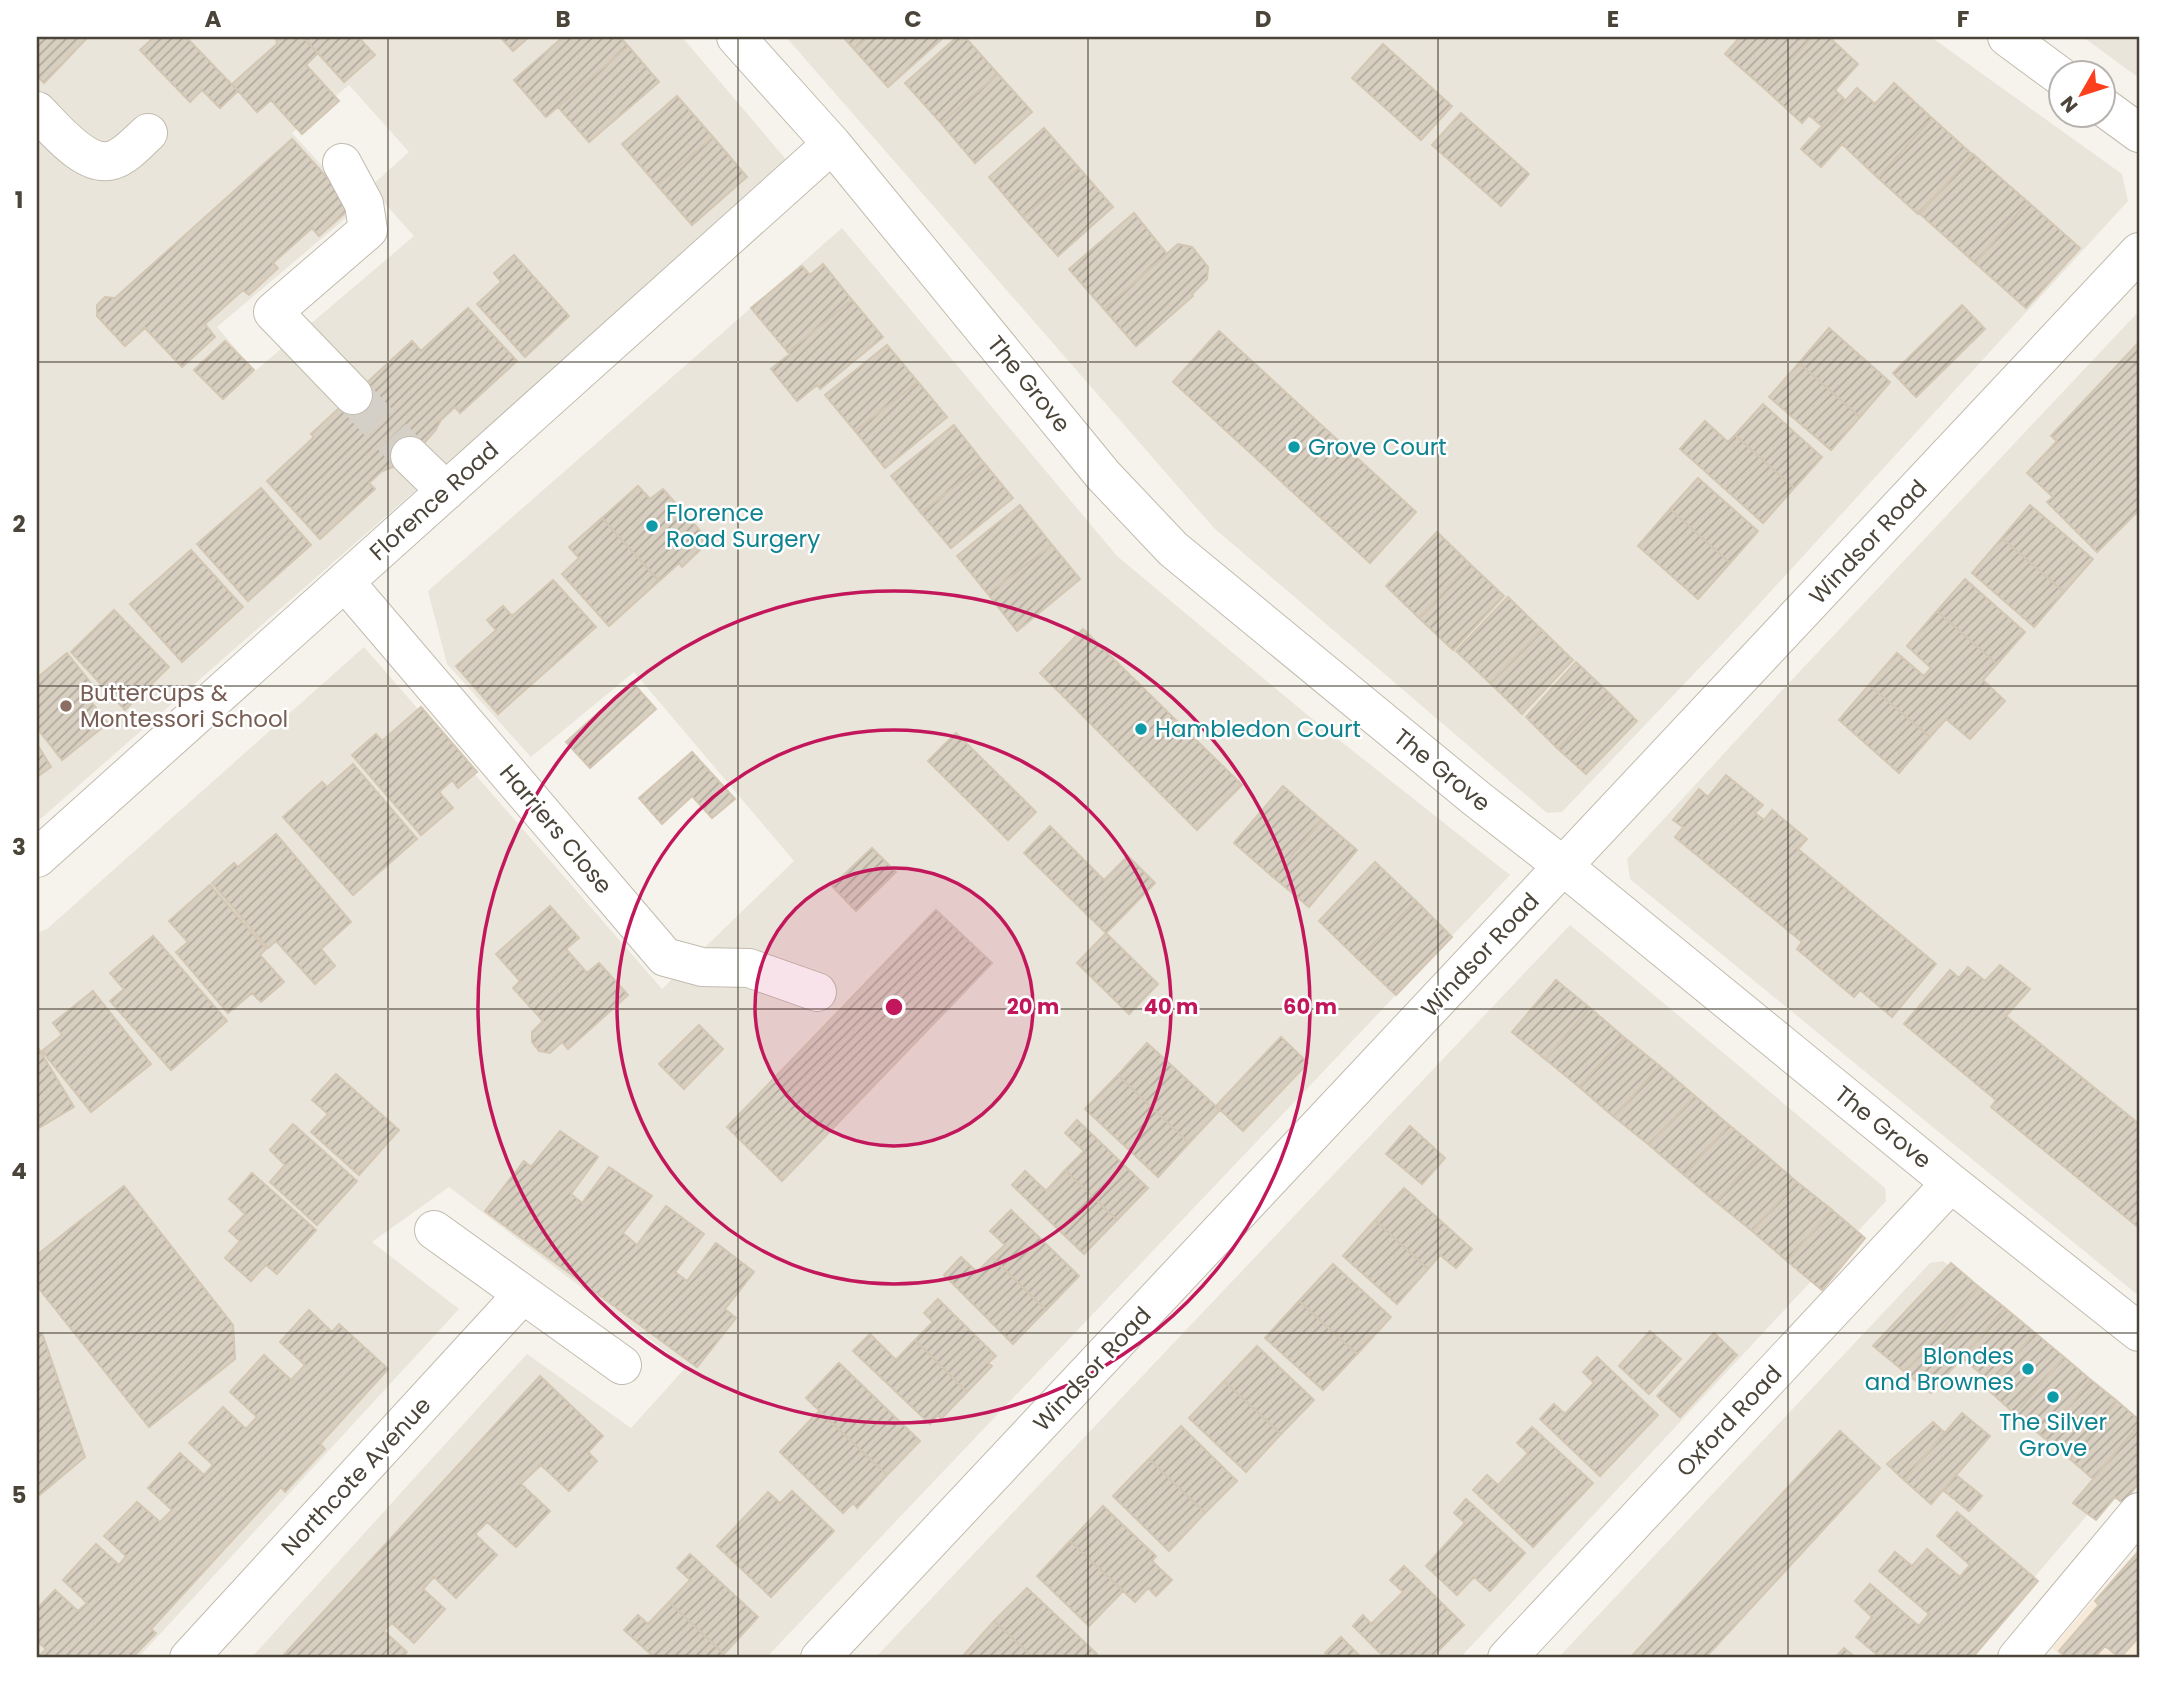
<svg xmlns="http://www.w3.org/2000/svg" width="2176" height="1695" viewBox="0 0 2176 1695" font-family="Poppins,sans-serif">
	<defs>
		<pattern id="building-hatch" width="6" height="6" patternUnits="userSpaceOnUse" patternTransform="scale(1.75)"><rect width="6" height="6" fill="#d8cfc1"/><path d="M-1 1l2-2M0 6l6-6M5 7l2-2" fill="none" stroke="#b1aa9e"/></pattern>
	</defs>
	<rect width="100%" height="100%" fill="#f6f3ec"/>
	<path fill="#eae5da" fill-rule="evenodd" d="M37,37h645l107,126 -752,659zM349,85l60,67 -39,35 44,49 -159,135 -38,-44 130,-110 1,-23 -56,-61z
		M786,37h1145l191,137 6,27 -400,437 -166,174 -15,1 -333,-285z
		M2083,37h56v41z
		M842,228l275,328 188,157 205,162 -744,783h-515l276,-304 104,74 55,-61 -237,-180 -77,55 87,67 -321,349h-101v-725l10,-4 317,-282 298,342 132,-128 -160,-189 -103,85 -84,-93 -19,-73z
		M2139,311v985l-509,-417 -3,-20 160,-174z
		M1570,925l315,263 1,13 -426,457h-585z
		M1943,1261l196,162v31l-173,204h-408l372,-395z"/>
	<path fill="#f7ead8" d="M2139,1548v110h-76l-11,-10z"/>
	<path fill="url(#building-hatch)" stroke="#d3c7b4" stroke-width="2" d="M37,37h51l-44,46 -7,-7z
		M154,37h32l52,54 -18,17 -18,-18 -12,12 -50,-52z
		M276,37h26l16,16 -12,12 33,36 -37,33 -31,-34 -14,12 -25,-28 45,-40z
		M303,37h55l17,18 -31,27z
		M500,37h29l-16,14z
		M563,37h57l8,9 -82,71 -32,-37z
		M843,37h25l-14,12z
		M868,37h74l1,1 -55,49 -34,-38z
		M957,37h8l33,37 -57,49 -36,-40z
		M1740,37h72l-47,52 -40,-35z
		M1812,37h17l29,27 -23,26 10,10 -23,26 -13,-11 -7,8 -37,-34z
		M1383,44l69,62 -31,34 -69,-62z
		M628,46l31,36 -70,60 -31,-35z
		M998,74l34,38 -57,51 -34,-40z
		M1894,83l38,35 -54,60 -36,-34 -21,23 -20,-18 56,-61 18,16z
		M677,96l36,41 -56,48 -35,-41z
		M1461,113l68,61 -28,32 -69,-61z
		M1932,118l41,37 -55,59 -40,-36z
		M1044,128l35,40 -56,49 -34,-40z
		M713,137l34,40 -55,48 -35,-40z
		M292,139l61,67 -34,30 -7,-8 -39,35 5,5 -29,27 -6,-5 -38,34 10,13 -33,30 -37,-39 -20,18 -28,-30v-11l8,-8 10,1z
		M1973,154l55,48 -53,61 -55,-49z
		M1079,168l34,39 -55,49 -35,-39z
		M2028,202l52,46 -54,60 -51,-45z
		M1134,213l33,41 -63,55 -35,-40z
		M1178,244l14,3 16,20 -1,12 -15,15 1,2 -57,50 -32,-37z
		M514,255l55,61 -44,41 -48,-53 24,-22 -7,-9z
		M823,264l29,36 -64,52 -37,-44 51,-42 8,9z
		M852,300l31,37 -63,52 -3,-4 -20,16 -26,-32 19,-15 -2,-2z
		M1962,305l23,24 -69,68 -23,-24z
		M468,308l49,53 -57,52 -5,-6 -14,13 -6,11 -19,21 -23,15 -11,4 -13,12 6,6 -55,50 -53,-58 47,-44 -3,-3 101,-93 9,10z
		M1829,328l61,54 -30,35 -61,-54z
		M1219,331l197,181 -46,51 -197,-181z
		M225,341l29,29 -31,29 -29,-29z
		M2139,342v168l-42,42 -50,-50 6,-5 -26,-24 30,-32 -6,-5z
		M887,345l31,37 -63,49 -30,-36z
		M1799,363l61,54 -29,33 -62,-53z
		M918,382l29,35 -62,51 -30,-37z
		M1763,404l59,53 -28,31 -59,-53z
		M1705,421l23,21 7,-7 59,53 -31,35 -83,-74z
		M954,425l30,38 -63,50 -30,-37z
		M984,463l29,35 -62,50 -30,-35z
		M1698,478l60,53 -28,32 -60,-54z
		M638,486l12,13 13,-10 40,45 -1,14 -20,19 -3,-4 -20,18 -57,-63z
		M261,488l50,57 -63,56 -51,-57z
		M1020,505l32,40 -64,49 -31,-38z
		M2030,505l63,54 -29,33 -62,-54z
		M1670,509l60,54 -32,36 -60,-53z
		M602,518l57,63 -50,45 -47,-52 17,-16 -10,-11z
		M1437,532l33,32 -51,54 -33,-32z
		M2002,538l62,54 -30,35 -62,-54z
		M1052,545l28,34 -63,52 -29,-37z
		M191,550l52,57 -61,55 -52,-58z
		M1470,564l34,32 -51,54 -34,-32z
		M1965,579l60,53 -28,32 -60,-53z
		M553,580l43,47 -98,87 -42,-48 40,-36 -9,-10 16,-14 9,10z
		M1508,597l34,33 -52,53 -34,-32z
		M114,610l55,57 -44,43 -54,-58z
		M1937,611l60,53 -14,16 22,21 -35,38 -24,-20 -16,18 -61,-52 28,-32 27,23 7,-8 -24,-22z
		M1083,629l159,156 -45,45 -157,-157z
		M1542,630l31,30 -51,54 -32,-31z
		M67,653l24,30 -9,7 26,33 -46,37 -25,-32v-50z
		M1576,662l34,32 -52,55 -32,-32z
		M632,682l24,27 -66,59 -24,-26z
		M1869,685l61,52 -31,36 -60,-53z
		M1610,694l27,27 -51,53 -28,-25z
		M421,707l56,65 -19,16 -6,-8 -13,12 14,16 -32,27 -69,-80 24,-21 6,7z
		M956,733l80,79 -28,28 -80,-79z
		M37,744l14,23 -14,10z
		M692,752l43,47 -23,19 -20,-22 -30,28 -23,-26z
		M353,764l64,75 -64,56 -70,-78 39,-35 5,5z
		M1726,775l37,30 -8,8 9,7 8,-10 35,29 -9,10 138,115 -44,53 -32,-27 -6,7 -57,-48 5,-7 -127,-105 8,-10 -10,-7 26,-31 9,8z
		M1283,786l39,34 -49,57 -39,-34z
		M1322,820l35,30 -48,57 -36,-30z
		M1050,826l54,54 24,-24 27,27 -49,50 -82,-80z
		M276,834l75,88 -30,27 14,17 -20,18 -39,-43 -8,7 -56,-65 22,-20 4,4z
		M872,848l24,24 -40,39 -24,-25z
		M1375,862l41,39 -58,58 -39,-38z
		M210,885l56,64 -6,6 24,27 -23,20 -9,-9 -24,20 -52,-61 12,-10 -19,-21z
		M1416,901l36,36 -56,58 -38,-36z
		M550,906l29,32 -13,11 21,24 12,-10 29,32 -60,54 -6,-7 -12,11 -11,-2 -7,-9v-10l11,-11 -30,-33 7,-7 -24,-27z
		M936,910l56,53 -210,218 -55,-54z
		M1106,933l52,51 -29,30 -52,-51z
		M153,936l74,85 -56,49 -61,-69 14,-12 -14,-16z
		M2000,965l30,24 -24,27 133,108v104l-148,-121 5,-7 -92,-76 46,-54 9,8 9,-11 17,14z
		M1556,980l34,28 -45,51 -33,-27z
		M93,991l58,73 -60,48 -49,-61 20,-16 -9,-12z
		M1590,1008l35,30 -46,49 -34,-28z
		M699,1025l24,24 -39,40 -25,-25z
		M1281,1037l27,26 -65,68 -27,-25z
		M1625,1038l35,28 -46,51 -35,-30z
		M1147,1043l73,67 -31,33 -71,-68z
		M37,1046l37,61 -37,22z
		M1660,1066l35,30 -46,49 -35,-28z
		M336,1074l63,56 -40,45 -48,-43 17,-18 -16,-14z
		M1118,1075l71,68 -31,34 -73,-68z
		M1695,1096l34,29 -45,50 -35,-30z
		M1077,1120l71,68 -31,32 -52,-50 19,-19 -19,-18z
		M293,1124l64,57 -40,44 -47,-43 15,-17 -15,-15z
		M1729,1125l33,27 -46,50 -32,-27z
		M1410,1126l35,32 -23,26 -36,-30z
		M560,1131l38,26 -27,37 11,9 27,-36 43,29 -29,37 14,12 29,-39 38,28 -29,38 12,9 29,-38 38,29 -29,37 11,9 -39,49 -212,-156 39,-50 7,6z
		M1762,1152l35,30 -45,49 -36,-29z
		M1065,1170l52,50 -33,34 -72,-69 13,-14 21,20z
		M252,1173l64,57 -39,44 -11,-9 -15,16 -26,-23 15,-17 -11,-10 16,-17 -16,-15z
		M1797,1182l35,28 -45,51 -35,-30z
		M124,1186l109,139 2,34 -86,68 -112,-141v-31z
		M1404,1188l68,61 -16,19 -16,-13 -12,14 -53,-49z
		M1011,1210l68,66 -33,34 -54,-53 13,-12 -15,-14z
		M1832,1210l33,28 -43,52 -35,-29z
		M1375,1220l53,49 -31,35 -54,-48z
		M961,1257l16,15 15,-15 54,53 -33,34 -69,-69z
		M1951,1263l28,24 -74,85 -32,-26z
		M1333,1264l58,53 -34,37 -58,-53z
		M1979,1287l26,21 -74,85 -26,-21z
		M938,1299l58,57 -8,7 4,3 -25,26 -52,-52 18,-18 -9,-9z
		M1299,1301l58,53 -34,36 -58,-52z
		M2005,1308l30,25 -44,49 -29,-24z
		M309,1310l23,22 7,-8 49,45 -68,75 5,5 -40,43 -4,-5 -130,142 5,4 -24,25h-95v-2l1,1 8,-8 -9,-8v-32l18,-19 23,21 9,-8 -24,-23 33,-36 23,21 7,-9 -22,-20 33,-34 23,20 12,-12 -24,-22 32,-35 24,22 9,-10 -24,-22 34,-36 23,22 11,-12 -27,-25 34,-37 27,25 14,-15 -25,-23z
		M1650,1331l31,28 -32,35 -30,-28z
		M42,1333l43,124 -48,40v-163z
		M1714,1333l23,22 -57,62 -23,-21z
		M2035,1333l29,24 -49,57 -29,-26z
		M870,1334l26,26 19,-20 52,52 -26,27 -3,-4 -8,9 -77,-73z
		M1257,1346l57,54 -33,34 -57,-53z
		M1597,1357l61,58 -58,61 -60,-57 14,-15 11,10 29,-31 -11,-11z
		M2064,1357l27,23 -48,57 -28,-23z
		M839,1363l81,78 -33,34 -81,-77z
		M540,1376l63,60 -15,16 9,9 -28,30 -28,-26 -20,19 29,27 -34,36 -29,-25 -12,12 22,21 -41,43 -22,-21 -11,12 22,20 -31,34 -22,-20 -8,8 23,21 -6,6h-120z
		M2091,1380l26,21 -47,58 -27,-22z
		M1224,1381l57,53 -35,38 -57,-54z
		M2117,1401l22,19v5l-46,54 -23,-20z
		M819,1411l68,64 -30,33 -4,-5 -10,10 -63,-61z
		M1962,1413l28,23 -59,68 -27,-24z
		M1933,1422l12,11 -41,47 -17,-16z
		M2139,1425v58l-16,20 -8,-6 -19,23 -23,-17z
		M1181,1426l56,55 -32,32 -56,-54z
		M1532,1427l61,56 -60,64 -60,-57 14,-15 11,10 30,-32 -11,-10z
		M1840,1431l40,37 -175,190h-75z
		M1149,1459l56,54 -36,38 -56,-55z
		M1956,1475l26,21 -13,15 -26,-21z
		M792,1491l42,40 -63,66 -54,-51 51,-54 12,11z
		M1466,1499l59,54 -35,38 -16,-14 -17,18 -31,-29 39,-43 -11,-10z
		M1103,1506l53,50 -4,5 20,19 -16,16 -8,-8 -13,14 -65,-61z
		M1957,1512l81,69 -66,77h-91l-25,-21 16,-20 -17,-16 15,-17 49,42 10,-12 -50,-43 16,-19 17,14 15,-17 33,28 10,-12 -33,-29z
		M1070,1541l53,50 -34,35 -52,-50z
		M2139,1551v86l-19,21 -15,-12 -11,12h-27l-8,-7 40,-46 -4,-4z
		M690,1554l68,63 -34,37 -55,-52 21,-22 -13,-12z
		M1404,1566l60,59 -33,33h-46l-32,-32 10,-11 8,9 32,-32 -13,-12z
		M1027,1588l70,66 -4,4h-59l-40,-37z
		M669,1602l55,52 -5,4h-64l-31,-28 14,-15 10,9z
		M994,1621l40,37h-73z
		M1341,1637l21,21h-31l-6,-5z
		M1844,1648l12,10h-21z"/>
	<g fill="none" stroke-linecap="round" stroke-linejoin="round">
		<path stroke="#d4d0c8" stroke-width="38" stroke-dasharray="38 19" stroke-linecap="butt" d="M353,395l57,61"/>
		<defs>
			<path id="minor" d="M736,37l96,107 271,331 70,74 304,250 86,67 388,317 188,149
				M2007,37l53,39
				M2102,106l37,27
				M37,111c17,17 49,58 76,49 13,-4 25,-18 35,-27
				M342,163l22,41 4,26 -95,82 80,83
				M410,456l36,35
				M345,582l320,375 37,10 47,1 68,24
				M37,858l795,-714
				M523,1294l99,71
				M189,1658l334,-364 -89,-64
				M820,1658l1319,-1406
				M1507,1658l444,-475
				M2017,1658l122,-146"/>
		</defs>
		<use href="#minor" stroke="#c2bbae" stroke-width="40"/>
		<use href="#minor" stroke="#fff" stroke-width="38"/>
	</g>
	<path fill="none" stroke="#4b4439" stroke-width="2" stroke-opacity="0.55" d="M388,37v1621M738,37v1621M1088,37v1621M1438,37v1621M1788,37v1621M37,362h2102M37,686h2102M37,1009h2102M37,1333h2102"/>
	<circle cx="894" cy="1007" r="139" fill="#c2185b" fill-opacity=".12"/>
	<g fill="none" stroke="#c2185b" stroke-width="3.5">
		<circle cx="894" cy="1007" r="139"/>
		<circle cx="894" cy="1007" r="277"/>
		<circle cx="894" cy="1007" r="416"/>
	</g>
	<g fill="#0f9aa8" stroke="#fff" stroke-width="2.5">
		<circle cx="1294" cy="447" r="7"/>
		<circle cx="652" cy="526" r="7"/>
		<circle cx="1141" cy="729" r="7"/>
		<circle cx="2028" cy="1369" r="7"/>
		<circle cx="2053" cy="1397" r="7"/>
	</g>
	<circle fill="#8d6e63" stroke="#fff" stroke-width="2.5" cx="66" cy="706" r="7"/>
	<g text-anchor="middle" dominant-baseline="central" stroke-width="5" stroke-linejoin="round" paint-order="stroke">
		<g font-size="23" fill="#4b4439" stroke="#fff">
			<text transform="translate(1029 384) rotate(51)">The Grove</text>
			<text transform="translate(434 501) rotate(-42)">Florence Road</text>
			<text transform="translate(1868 542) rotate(-47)">Windsor Road</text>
			<text transform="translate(1442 770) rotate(39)">The Grove</text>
			<text transform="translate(556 829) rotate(50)">Harriers Close</text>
			<text transform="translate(1480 955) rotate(-47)">Windsor Road</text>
			<text transform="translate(1883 1127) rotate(39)">The Grove</text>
			<text transform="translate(1092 1369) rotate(-47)">Windsor Road</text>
			<text transform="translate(1729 1421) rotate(-47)">Oxford Road</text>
			<text transform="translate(356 1476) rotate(-47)">Northcote Avenue</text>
		</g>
		<g font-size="23" fill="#0d838f" stroke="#fff" text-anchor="start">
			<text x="1308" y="447">Grove Court</text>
			<text x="666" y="513">Florence<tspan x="666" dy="26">Road Surgery</tspan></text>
			<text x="1155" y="729">Hambledon Court</text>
			<text x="2014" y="1356" text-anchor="end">Blondes<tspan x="2014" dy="26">and Brownes</tspan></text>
			<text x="2053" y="1422" text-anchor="middle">The Silver<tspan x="2053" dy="26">Grove</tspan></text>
		</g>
		<g font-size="23" fill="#785e54" stroke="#fff" text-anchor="start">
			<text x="80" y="693">Buttercups &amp;<tspan x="80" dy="26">Montessori School</tspan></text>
		</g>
	</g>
	<circle cx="894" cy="1007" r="10" fill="#c2185b" stroke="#fff" stroke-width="3.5"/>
	<g font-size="21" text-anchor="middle" font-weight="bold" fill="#c2185b" stroke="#fff" stroke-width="5" stroke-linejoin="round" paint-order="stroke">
		<text x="1033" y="1014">20 m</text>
		<text x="1171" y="1014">40 m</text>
		<text x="1310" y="1014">60 m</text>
	</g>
	<rect width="2176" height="1695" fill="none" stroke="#ffffff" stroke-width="77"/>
	<g transform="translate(2082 94) rotate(231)"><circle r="33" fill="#ffffff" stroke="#b7b4b0" stroke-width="2"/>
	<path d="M0-5L12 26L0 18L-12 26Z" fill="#fc3f1d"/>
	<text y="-10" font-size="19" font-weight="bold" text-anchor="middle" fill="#4b4439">N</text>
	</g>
	<rect x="38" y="38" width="2100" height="1618" fill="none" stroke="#4b4439" stroke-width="2.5"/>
	<g font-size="23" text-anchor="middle" font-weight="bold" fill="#4b4439">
		<text x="213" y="27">A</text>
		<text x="563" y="27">B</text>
		<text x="913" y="27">C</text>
		<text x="1263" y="27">D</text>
		<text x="1613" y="27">E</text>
		<text x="1963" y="27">F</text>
		<text x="19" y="208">1</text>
		<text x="19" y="532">2</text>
		<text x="19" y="855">3</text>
		<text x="19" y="1179">4</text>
		<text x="19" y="1503">5</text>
	</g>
</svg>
